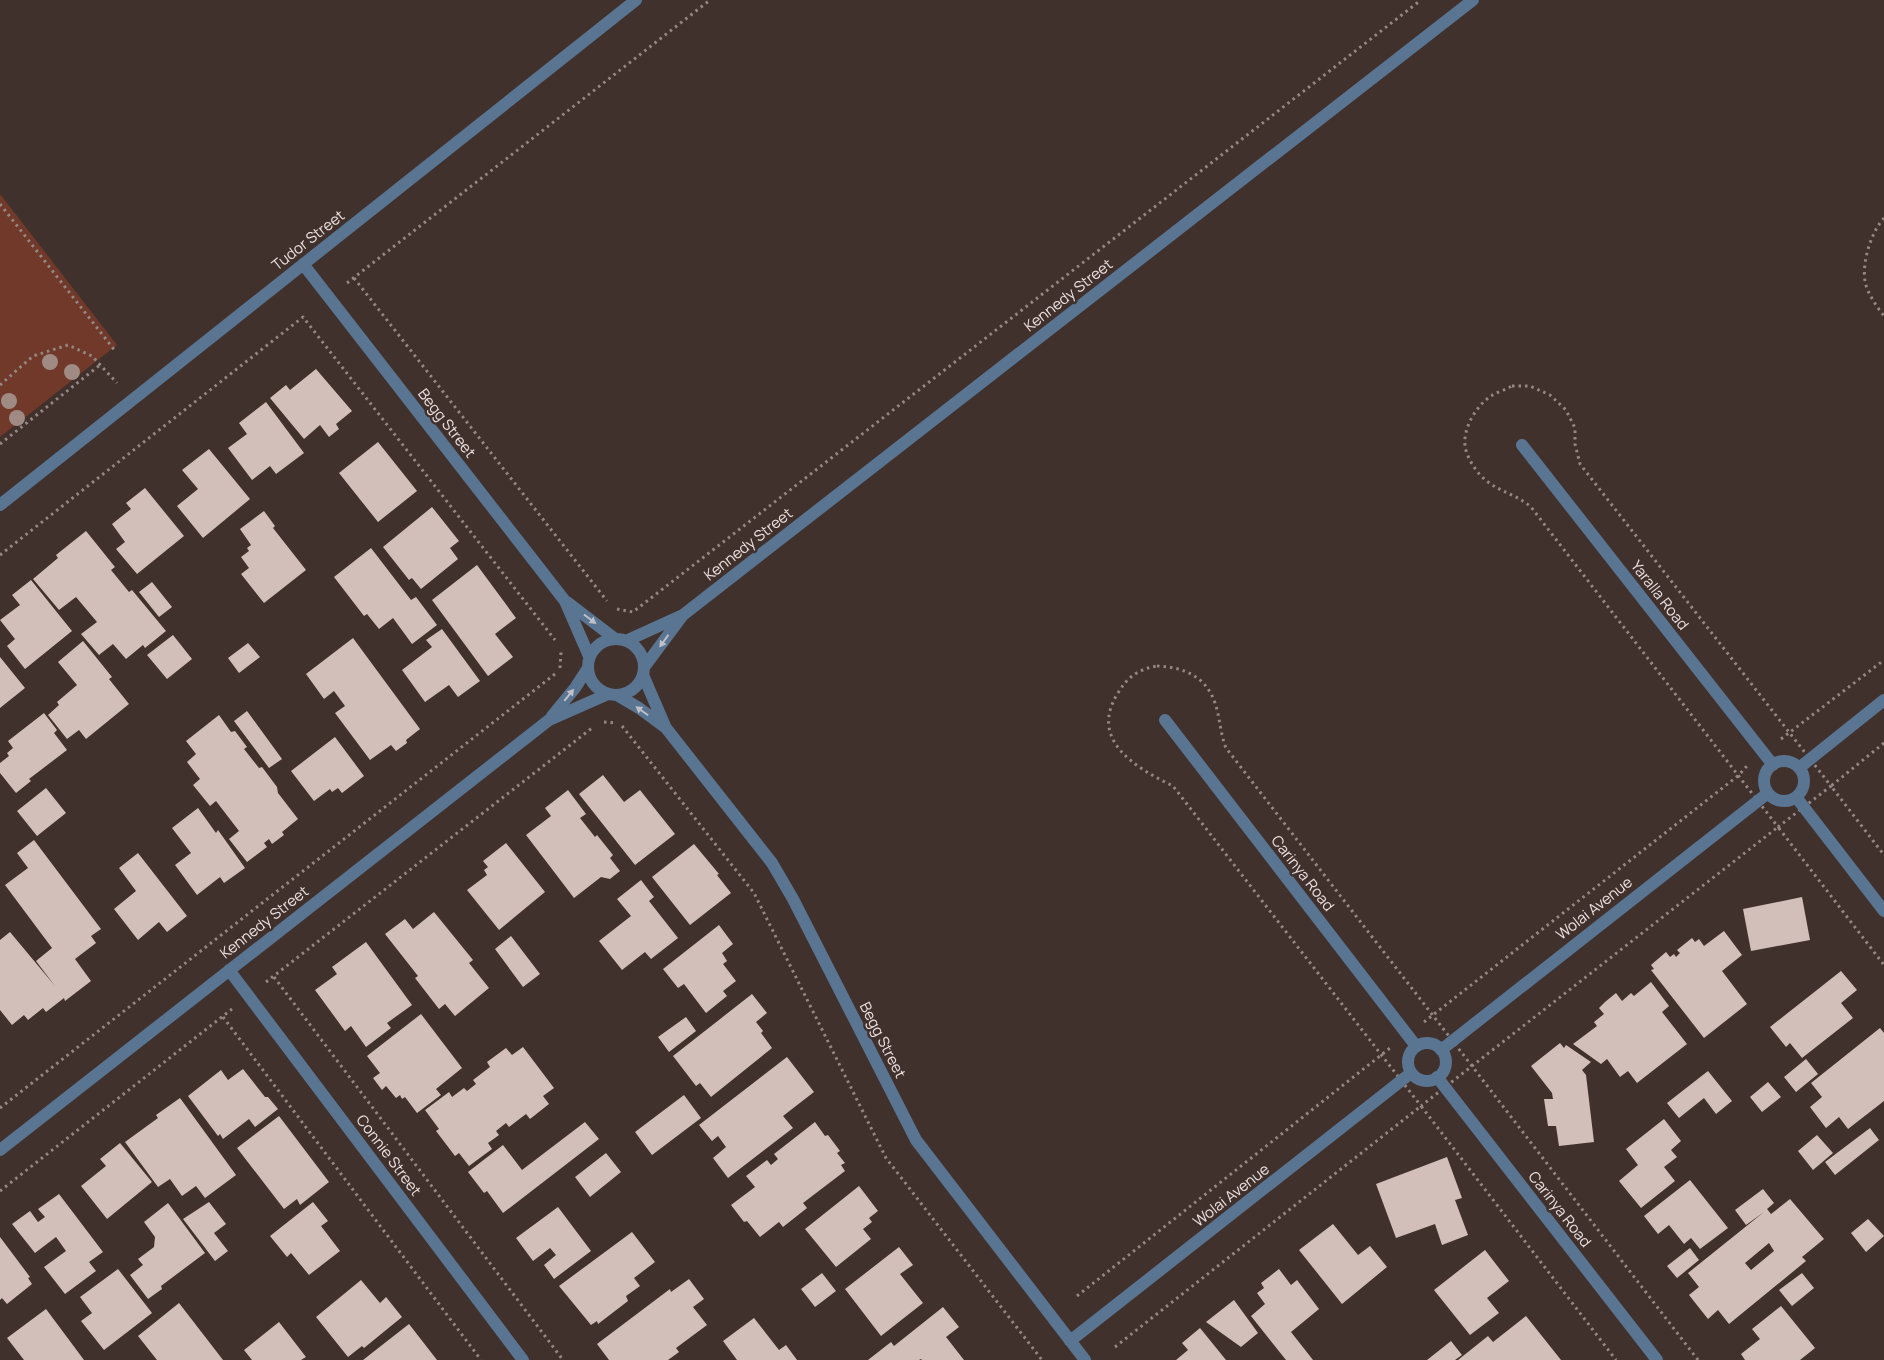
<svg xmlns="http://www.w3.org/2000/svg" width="1884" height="1360" viewBox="0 0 1884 1360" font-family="Manrope,sans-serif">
	<rect width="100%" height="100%" fill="#41312d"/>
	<path fill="#70392a" d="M0,194l117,151 -117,92z"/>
	<path fill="#d3bfb9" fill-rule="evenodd" d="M316,369l36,42 -16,13 3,5 -10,8 -9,-12 -16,14 -34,-41 16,-13 4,5z
		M266,402l38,51 -28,21 -6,-8 -18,14 -24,-32 19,-14 -8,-11z
		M378,442l39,49 -39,31 -39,-49z
		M209,449l41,50 -47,39 -26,-32 21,-17 -16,-19z
		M145,488l39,48 -47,38 -21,-25 9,-7 -13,-18 19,-15 -5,-6z
		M432,507l27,34 -9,7 8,11 -37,30 -9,-11 -3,2 -26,-33z
		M264,511l11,15 -2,2 33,42 -42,33 -23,-29 8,-6 -8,-11 8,-6 -2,-3 4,-3 -11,-16z
		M86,531l29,36 -4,3 18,22 3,-2 34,41 -21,17 -2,-3 -17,14 -13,-15 -14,11 -18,-21 16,-12 -21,-25 -17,13 -26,-31 25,-21 -2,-3z
		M371,548l40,52 5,-3 21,28 -25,19 -19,-26 -14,11 -12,-15 -3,2 -30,-39z
		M477,565l39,53 -21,16 18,23 -25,19 -56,-76z
		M31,580l41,51 -47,38 -18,-23 8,-7 -15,-19 20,-15 -8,-10z
		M152,582l20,25 -13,10 -20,-25z
		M442,629l38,52 -22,16 -9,-12 -24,17 -23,-32 30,-23 -6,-7z
		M173,635l19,24 -25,20 -20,-24z
		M353,638l67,91 -14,11 1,3 -11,8 -5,-6 -21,15 -35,-47 10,-7 -11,-15 -10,8 -18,-25z
		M83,641l29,36 -3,2 20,25 -43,35 -7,-9 -12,9 -19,-24 11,-10 -2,-3 20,-17 -19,-23z
		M248,643l12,14 -21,16 -11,-15z
		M0,657l25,31 -25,20z
		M247,711l35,48 -13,9 -35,-47z
		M44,713l13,17 -3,3 13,17 -38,29 2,2 -15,12 -16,-20v-10l9,-7 -2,-3 6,-5 -5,-7z
		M219,715l12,17 4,-1 12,16 -3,2 15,19 3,-1 15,20 1,6 20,26 -16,13 2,3 -12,9 -3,-5 -5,4 3,4 -20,15 -18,-23 10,-8 -23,-30 -6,5 -17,-21 7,-6 -13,-17 9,-8 -10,-13z
		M335,737l29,39 -22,17 -4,-5 -6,4 -2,-3 -16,12 -23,-30z
		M603,775l21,27 16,-12 35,44 -40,31 -56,-71z
		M46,788l20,25 -29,23 -20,-25z
		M568,790l18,24 -6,4 15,19 2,-2 16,20 -3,3 10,13 -10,8 -9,-2 -27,21 -48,-63 25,-19 -6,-8z
		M198,808l18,25 2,-3 27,38 -21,15 -4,-6 -23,18 -22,-30 16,-12 -19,-25z
		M34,840l67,89 -10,7 5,7 -21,16 16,22 -26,20 -1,-3 -18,14 -3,-4 -15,12 -4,-5 -12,10 -12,-15v-70l10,-8 45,54 -19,-25 16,-13 -47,-63 23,-17 -11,-15z
		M506,843l39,49 -46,38 -32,-40 20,-15 -3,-5 4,-3 -5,-6z
		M694,844l25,30 -2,1 14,18 -41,32 -38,-48z
		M138,853l49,63 -20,16 -8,-10 -21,18 -24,-31 22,-18 -17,-23z
		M641,880l13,17 -5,4 29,37 -27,21 -6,-7 -23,18 -23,-29 32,-25 -14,-17z
		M1802,897l8,43 -59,11 -8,-42z
		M434,912l39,48 -4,3 20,25 -34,28 -10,-12 -6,5 -24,-31 3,-2 -33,-42 20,-15 8,10z
		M719,925l14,19 -11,9 5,8 -4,3 13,17 -13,10 4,5 -21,17 -22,-29 -6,4 -15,-19z
		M1724,931l18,24 -20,16 25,33 -43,34 -53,-68 3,-1 -3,-4 15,-13 4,5 4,-3 2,3 4,-4 -3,-3 15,-12 3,4 4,-3 5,7z
		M511,936l29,38 -17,13 -28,-38z
		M366,942l46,63 -25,18 4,5 -25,19 -15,-21 -6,5 -30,-41 22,-16 -5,-7z
		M1841,971l16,19 -16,13 12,15 -51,40 -12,-15 -4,4 -16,-20z
		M1651,982l18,24 -7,6 25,32 -50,39 -9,-12 -8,6 -13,-18 -6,5 -28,-20 24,-18 -3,-4 10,-8 -5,-6 6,-6 11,-9 6,8 9,-8 3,3z
		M752,994l15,19 -11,9 7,9 -2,2 11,15 -61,49 -11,-14 -4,3 -23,-30z
		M421,1014l41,54 -26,21 5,6 -24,18 -12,-16 -3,2 -2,-4 -4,3 -10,-12 -4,4 -9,-12 7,-5 -13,-17z
		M686,1017l10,14 -27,21 -11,-15z
		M1880,1028l4,5v68l-36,28 -9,-12 -13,11 -16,-21 12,-10 -11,-14z
		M1560,1043l4,5 2,-3 25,17 -9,8 4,5 8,67 -35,4 -3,-20h-8l-4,-27h9l-1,-6 -21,-27z
		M523,1047l31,41 -11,8 6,8 -19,15 -4,-5 -17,13 -3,-4 -10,8 3,4 -11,8 4,6 -23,17 -10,-13 -4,3 -19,-25 3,-2 -14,-19 24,-18 3,5 12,-9 3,3 9,-7 -3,-4 17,-13 -3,-5 19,-14 6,7z
		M787,1057l27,35 -31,24 10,12 -65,50 -15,-20 13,-11 -8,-11 -6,5 -13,-16z
		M1806,1059l12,15 -22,18 -12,-15z
		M243,1069l22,28h3l10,12 -23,18 -6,-8 -26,20 -3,-5 -2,2 -30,-40 33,-26 7,10z
		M1708,1071l24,30 -16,13 -12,-16 -25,20 -12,-15z
		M1768,1082l13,15 -19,15 -12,-15z
		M684,1095l17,23 -49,37 -17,-23z
		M180,1098l56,77 -31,23 -9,-12 -14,10 -12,-17 -12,8 -33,-45 33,-24 -2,-3z
		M279,1116l50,66 -29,23 -3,-6 -13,10 -47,-61z
		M1664,1119l17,22 -10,9 6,7 -13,10 11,14 -34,27 -22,-27 19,-16 -12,-16z
		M585,1122l14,17 -96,74 -16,-22 -3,2 -16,-21 35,-27 19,25z
		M815,1122l10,14 3,-1 12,16 -3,2 8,10 -4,2 4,6 -42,32 4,5 -24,19 -4,-5 -19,15 -13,-16 -3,1 -13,-17 24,-18 -9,-11 21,-16 4,5 7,-6 -4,-5z
		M1870,1128l9,12 -44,35 -10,-13z
		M1817,1135l16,18 -20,17 -15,-19z
		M120,1143l32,39 -45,37 -26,-33 25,-20 -6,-7z
		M606,1153l15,19 -31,25 -15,-20z
		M1447,1157l15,41 -7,2 13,35 -26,10 -7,-21 -39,14 -20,-54z
		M1690,1180l38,48 -28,21 -9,-11 -7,6 -15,-19 -11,9 -14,-18z
		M859,1186l19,25 -9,7 3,4 -9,7 8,10 -35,28 -31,-38z
		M1763,1189l11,14 -7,6 4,5 19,-15 34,40 -22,18 4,4 -77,63 -11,-14 -10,9 -19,-24 10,-8 -11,-14 76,-61 -18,13 -11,-15zM1769,1243l5,8 -23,19 -6,-7z
		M59,1194l44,58 -14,10 7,9 -31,23 -21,-27 22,-16 -10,-14 -21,16 -23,-29 18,-13 8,11 7,-5 -7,-8z
		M209,1202l17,22 -12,9 14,18 -13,10 -32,-42z
		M313,1202l15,19 -7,5 19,25 -31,24 -18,-22 -4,4 -17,-21z
		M168,1203l37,50 -44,33 1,3 -14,10 -18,-24 13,-10 -5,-6 16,-12 1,-10 -11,-15z
		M558,1207l33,44 -37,28 -10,-14 12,-10 -6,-7 -17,13 -17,-23z
		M1868,1219l16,17 -18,16 -15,-19z
		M1333,1224l25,31 12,-9 17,21 -45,37 -43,-54z
		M632,1232l23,30 -21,16 6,8 -14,10 2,5 -30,23 -1,-3 -6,4 -32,-39z
		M0,1237l30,40 -2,1 4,6 -25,20 -5,-6 -2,2z
		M899,1247l14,18 -13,9 23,29 -42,33 -36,-47z
		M1690,1248l9,12 -22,18 -10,-12z
		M1485,1250l24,31 -22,17 12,15 -29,22 -36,-45z
		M118,1269l34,44 -48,37 -23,-29 11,-8 -12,-16z
		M1279,1269l12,16 6,-5 22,29 -28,23 22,28h-27l-35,-44 14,-12 -8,-11 7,-5 -3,-5z
		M822,1273l14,18 -21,16 -14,-18z
		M1802,1273l12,15 -22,18 -13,-16z
		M689,1279l15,20 -11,8 14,18 -31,23 3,4 -11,8h-59l-12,-16 73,-55 1,3z
		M361,1280l19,23 6,-6 16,20 -38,31 -2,-2 -14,11 -32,-40z
		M1234,1300l24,33 -17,14 -35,-25z
		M179,1303l44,57h-66l-19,-24z
		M1781,1306l34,42 -15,12h-55l-4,-6 19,-15 -8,-10z
		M943,1307l16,20 -13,10 18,23h-42l-1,-1 -2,1h-51l23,-18 3,4z
		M46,1309l38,51h-60l-17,-22z
		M1526,1316l35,44h-103l30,-24 5,6z
		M754,1318l25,32 7,-5 11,15h-60l-14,-19z
		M279,1322l27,35 -5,3h-49l-8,-10z
		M409,1324l28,36h-74z
		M1200,1328l26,32h-50l12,-10 -6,-7z
		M1451,1341l11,14 -7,5h-28z"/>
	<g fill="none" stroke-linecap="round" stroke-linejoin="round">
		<path stroke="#948784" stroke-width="3" stroke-dasharray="2.5 4" stroke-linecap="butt" d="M0,204l116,148
			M1884,218c-13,14 -22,44 -19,63 2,12 12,26 19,35
			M354,278l253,323
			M347,283l363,-283
			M0,385l33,-29 35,-11 24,11 25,27
			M1512,386h18l20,9 16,15 9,18v16l5,20 251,322 -53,41 -247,-320c-14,-12 -28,-14 -43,-25 -10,-7 -21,-23 -23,-36 -2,-18 11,-40 26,-50 6,-4 14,-6 21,-10z
			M0,444l100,-79
			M0,555l303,-238 252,323
			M617,609l16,3 788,-612
			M1157,666c26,1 49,10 58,37 5,14 5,30 11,45l246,318 -51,40 -248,-320c-37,-18 -85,-46 -55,-93 9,-16 21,-24 39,-27z
			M560,668l1,-16
			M604,722l13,1
			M622,726l132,167 132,265 156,202
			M1781,739l103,-79
			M1884,743l-53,43 53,69
			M274,977l289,383
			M266,982l326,-254
			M223,1017l258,343
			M1424,1022l315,-247 8,-9
			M0,1108l555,-434
			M0,1191l232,-182
			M1077,1296l313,-248
			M1115,1347l306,-241 195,254
			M1698,1360l-226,-294 306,-239 106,138"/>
		<path stroke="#597592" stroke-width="12" d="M303,264l262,337 24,55
			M1522,445l251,320
			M0,505l636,-505
			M567,602l47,36
			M588 667a28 28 0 1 1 56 0a28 28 0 1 1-56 0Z
			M628,640l55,-25 790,-615
			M645,666l38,-51
			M643,675l22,51
			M617,695l22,13 27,20 106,135 21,36 123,241 169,220
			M552,716l23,-28 13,-20
			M1165,720l251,326
			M1764 781a20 20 0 1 1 40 0a20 20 0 1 1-40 0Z
			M1799,768l85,-68
			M1796,797l88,114
			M229,970l294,390
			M1408 1062a19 19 0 1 1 38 0a19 19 0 1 1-38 0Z
			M1441,1050l327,-257
			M1437,1077l220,283
			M0,1150l549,-430 59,-26
			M1070,1341l341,-268"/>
	</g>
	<g fill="#a08a84">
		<circle cx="50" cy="362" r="8"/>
		<circle cx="72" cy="372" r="8"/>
		<circle cx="9" cy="401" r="8"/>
		<circle cx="17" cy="418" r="8"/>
	</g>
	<defs><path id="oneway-solid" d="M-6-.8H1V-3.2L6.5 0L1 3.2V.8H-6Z" transform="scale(1.25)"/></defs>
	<g fill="#c0c1c8">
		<use href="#oneway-solid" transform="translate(590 619) rotate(37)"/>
		<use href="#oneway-solid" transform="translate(664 641) rotate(126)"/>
		<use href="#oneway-solid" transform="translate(569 695) rotate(-51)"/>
		<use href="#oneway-solid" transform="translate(642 711) rotate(-145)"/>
	</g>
	<g text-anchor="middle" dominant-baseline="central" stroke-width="5" stroke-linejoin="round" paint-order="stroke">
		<g font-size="15" fill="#ece1df" stroke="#41312d">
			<text transform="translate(308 240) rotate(-38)">Tudor Street</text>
			<text transform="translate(1068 295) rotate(-38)">Kennedy Street</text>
			<text transform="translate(447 423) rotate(52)">Begg Street</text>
			<text transform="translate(748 544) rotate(-38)">Kennedy Street</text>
			<text transform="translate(1660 595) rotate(52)">Yaralla Road</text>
			<text transform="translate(1303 873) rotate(52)">Carinya Road</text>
			<text transform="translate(1594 908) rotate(-38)">Wolai Avenue</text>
			<text transform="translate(264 922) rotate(-38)">Kennedy Street</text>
			<text transform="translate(883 1040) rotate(63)">Begg Street</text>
			<text transform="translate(389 1155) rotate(53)">Connie Street</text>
			<text transform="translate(1231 1195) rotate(-38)">Wolai Avenue</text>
			<text transform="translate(1560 1209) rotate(52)">Carinya Road</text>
		</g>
	</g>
</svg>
